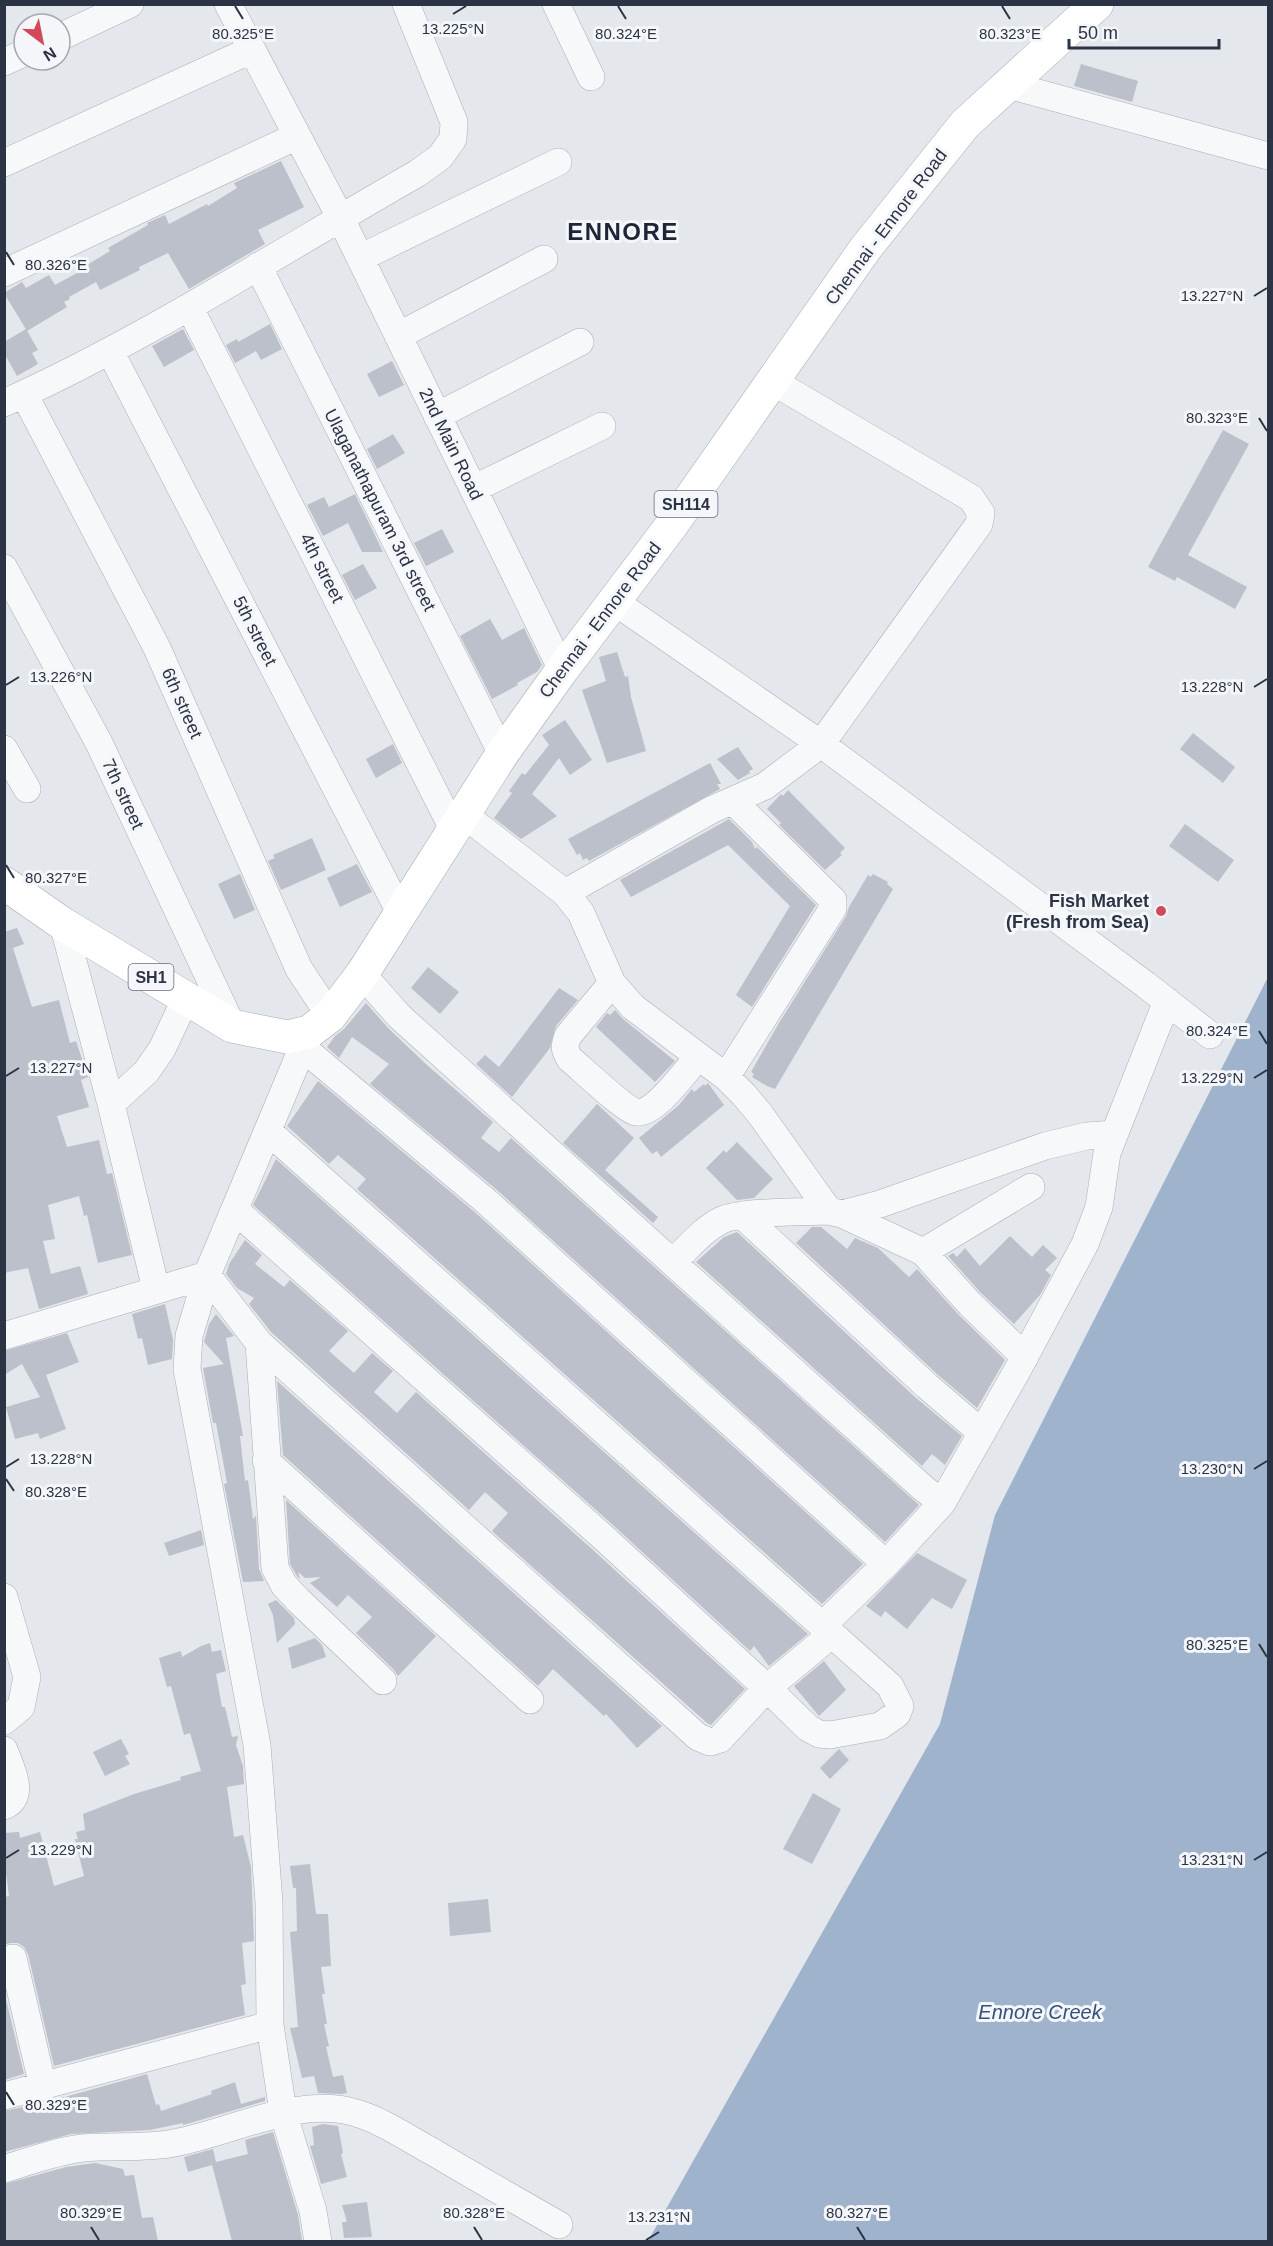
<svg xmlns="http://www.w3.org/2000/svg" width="1273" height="2246" viewBox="0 0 1273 2246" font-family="Helvetica,sans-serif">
	<rect width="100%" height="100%" fill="#e4e7ec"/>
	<path fill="#9fb4cc" d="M1268,977v1264h-620l292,-517 55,-209z"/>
	<path fill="#bbc0ca" d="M1081,64l57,17 -6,21 -58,-16z
		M281,161l23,46 -46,23 7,14 -76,45 -21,-36 -29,14 1,3 -40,20 -4,-8 -27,15 1,2 -6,3 3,5 -40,24 -23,-38 18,-11 4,6 23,-13 6,10 33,-18 -1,-2 23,-14 -2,-3 40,-23 -1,-2 18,-8 4,9 38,-20 1,2 29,-18 -3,-5z
		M270,324l12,25 -21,11 -5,-9 -21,12 -9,-18 11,-6 1,3z
		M26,329l12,21 -6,3 6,11 -21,12 -13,-23v-11z
		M183,329l11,21 -30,17 -12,-21z
		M392,361l12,24 -25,12 -12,-23z
		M1223,430l26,14 -61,111 59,32 -12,22 -58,-32 -2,4 -27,-14z
		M393,434l12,19 -28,16 -10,-20z
		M355,494l28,58h-21l-14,-29 -25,13 -16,-31 17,-8 5,10z
		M442,529l12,23 -28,14 -12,-23z
		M363,564l14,24 -22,12 -13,-25z
		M490,619l12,21 22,-12 18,37 -5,7 -20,11 1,2 -26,14 -32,-63z
		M617,652l8,25 3,-1 3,21 15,54 -39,12 -25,-73 24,-9 -7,-24z
		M565,720l27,40 -22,15 -11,-17 -27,36 25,22 -36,23 -27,-21 18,-25 -3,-2 13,-18 3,2 24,-30 -7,-10z
		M1193,733l42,34 -12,16 -43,-34z
		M393,744l9,19 -26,15 -10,-19z
		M738,747l15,22 -4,2 1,2 -12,7 -21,-21z
		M710,763l11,21h-4l3,5 -131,72 -2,-3 -4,2 -3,-7 -3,2 -9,-16z
		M788,790l57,58 -5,5 2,2 -17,15 -46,-45 2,-2 -14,-14 14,-15 2,2z
		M729,819l23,23 3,7 2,-2 59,58 -64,102 -16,-12 54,-89 -62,-61 -97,52 -11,-17z
		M1185,824l49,36 -16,22 -49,-36z
		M312,838l14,32 -45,20 -13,-29 7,-3 -2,-3z
		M357,864l15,28 -32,15 -13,-29z
		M240,874l15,36 -21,9 -16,-35z
		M873,874l15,8 -1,2 6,5 -118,200 -8,-3 -15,-9 2,-3 -3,-2 28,-49 67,-107 3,-9 19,-32 3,2z
		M17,928l7,16 -11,4 19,59 27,-7 11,43 6,-2 12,36 -7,3 8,27 -32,9 10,31 32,-7 8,34 5,-1 20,82 -34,8 -11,-48 -3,1 -5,-20 -31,9 7,34 -12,2 8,33 29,-8 8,28 -49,15 -11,-41 -24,5v-341z
		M428,967l31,25 -19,22 -29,-26z
		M559,988l19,12 -22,26 -6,22 -38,49 -36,-33 9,-9 14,12z
		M366,1003l22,25 40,38 65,56 -12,16 18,14 12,-14 408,367 -34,37 -388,-352 -127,-106 19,-20 -37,-27 -13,21 -12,-11 8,-11 9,-7z
		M615,1010l8,9 52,42 -20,21 -59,-55 11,-14 3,2z
		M318,1081l159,133 386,350 -41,40 -465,-415 9,-10 -28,-24 -9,9 -42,-38z
		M708,1083l16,22 -63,52 -4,-6 -5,3 -13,-16 40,-33 13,-16 2,3 10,-8 1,2z
		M597,1104l37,34 -29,32 53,47 -5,6 -90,-80z
		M737,1142l36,37 -19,19 -17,2 -31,-32 18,-18 2,3z
		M276,1159l532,475 -39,32 -15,-20 -4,5 -136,-125 -361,-321z
		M812,1227h9l26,22 8,-11 23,10 31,29 8,-8 42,46 46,45 -28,48 -40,-34 -141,-131z
		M737,1232l179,166 46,38 -17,29 -13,-11 -10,12 -226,-204 28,-25z
		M1010,1236l22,21 11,-12 14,13 -12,12 6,5 -11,20 -26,29 -33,-31 -33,-37 5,-3 4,4 8,-9 15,18z
		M245,1240l17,15 -7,9 29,23 6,-7 58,51 -19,20 25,22 18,-20 21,18 -19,21 23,21 19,-21 177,158 152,139 -34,36 -4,-2 -215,-192 16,-18 -23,-21 -16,18 -198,-178 -22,-28 5,-6 -17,-10 -11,-14 3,-10z
		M165,1304l8,36 -1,19 -24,6 -6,-27 -4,1 -6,-25z
		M216,1314l18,22 -8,2 17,98h-3l5,45 3,-1 5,39 3,-3 3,53 5,12 -21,1 -19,-98 3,-1 -11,-60h-3l-10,-55 21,-4 -20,-22 5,-18z
		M67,1333l12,29 -33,13 20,54 -26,10 -2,-6 -23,6 -9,-32 34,-10 -18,-33 -18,11v-24z
		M277,1381l385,345 -25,22 -31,-34 -2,2 -51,-47 -15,17 -255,-231z
		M286,1500l150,136 -38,40 -4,-6 -38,-37 16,-16 -24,-22 -11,12 -27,-24 11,-6 -16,1 -7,-6 2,7 -3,-3 -7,-12z
		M201,1530l3,15 -35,11 -5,-13z
		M917,1553l50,27 -15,29 -20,-11 -25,31 -22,-18 -4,6 -15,-11z
		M276,1600l18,18 1,6 -18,19 -4,-28 -5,-11z
		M315,1638l7,7 4,12 -34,12 -4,-21z
		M210,1643l2,9 9,-2 5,21 -10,3 6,33h3l7,30 6,-1 -2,9 7,21 1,18 -17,3 7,50 9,-2 8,32 3,74 -12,2 4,41 -5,1 4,30 -191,51 -26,-112 -4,-7 -6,-4h-8l-6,2v-48l5,-1 -5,-39v-24l15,-1 1,6 20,-6 14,54 30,-10 -9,-37h3l-2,-7 9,-2 -2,-16 51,-20 47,-14 -1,-3 21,-6 -11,-38 -6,2 -13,-49 -4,1 -8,-29 22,-7 1,6 19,-11z
		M824,1661l22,29 -27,26 -25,-30z
		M121,1739l8,15 -4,2 5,8 -25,12 -12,-24z
		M839,1749l10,11 -19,19 -10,-11z
		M813,1793l28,16 -29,55 -29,-15z
		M310,1864l6,50h12l3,52 -10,1 4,27h-3l5,30h-3l5,22 -3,1 7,30 10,-2 4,18 -5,1 -24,-1 -4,-17 -12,2 -12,-50 8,-1 -8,-95 7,-1 -1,-43h-3l-3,-22z
		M488,1899l3,33 -41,4 -2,-33z
		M4,1991l20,83 -20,6z
		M147,2074l9,31 3,-1 2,7 51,-17 -1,-3 24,-9 6,22 24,-7v4l-82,24v-2l-33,7 -79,4 -67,18v-41l43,-9z
		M323,2124l15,2 5,27 -2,1 6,23 -26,7 -11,-38 4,-1 -2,-18z
		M273,2132l25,83 4,26h-70l-20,-76 -24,7 -4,-15 29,-8 3,13 32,-8 -3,-14z
		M95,2163l28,6 2,7 9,-1 8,43 11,-1 5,24h-154v-57l62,-17z
		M367,2202l5,35 -28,1 -2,-16h5l-5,-17z"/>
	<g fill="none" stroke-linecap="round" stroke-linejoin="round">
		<defs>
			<path id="minor" d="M228,4l112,213 222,453
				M556,4l35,73
				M60,37l70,-33
				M4,62l20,-9
				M1009,85l259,71
				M4,163l247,-113
				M360,258l198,-96
				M258,266l244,488
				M4,273l293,-137
				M190,308l263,521
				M398,336l146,-77
				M110,351l290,561
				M24,394l133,254 142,321 31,47
				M4,403c144,-65 277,-152 414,-230l22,-16 13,-18 1,-17 -48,-118
				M437,416l143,-74
				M473,489l129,-63
				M4,568l95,175 133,283
				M615,602l206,142 325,241 64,50
				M4,749l23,40
				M463,814l102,79 16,20 31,70 21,24 93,70 18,18 16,19 69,97
				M565,893l146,-83 54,-24 56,-42 158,-220 2,-11 -10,-15 -199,-117
				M63,924l48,180 45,185
				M362,974l37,42 524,472 19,15
				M612,983l-44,53c-4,10 -4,14 2,23 12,10 55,51 66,53 19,3 50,-42 62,-55
				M309,1032l-102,243 -18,61 -2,33 70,376 12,157 1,123 13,87 30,99 5,31
				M303,1048l184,154 399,362
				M726,1077l107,-169v-8l-100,-99
				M111,1104l35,-32 16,-23 24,-51
				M235,1210l369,328 163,150 41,40 11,6 11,1 50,-9 17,-12 3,-8 -10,-20 -622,-555
				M842,1214l81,38 108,-65
				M742,1215l185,171 55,47
				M923,1252l47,52 55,53
				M673,1262c15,-14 30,-33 49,-42 19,-9 83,-8 107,-9l13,3 38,-10 165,-58 42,-10 27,-2
				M4,1336l203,-61 52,68 439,394 12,5 10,-3 47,-51 65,-54
				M259,1343l16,225 9,17 14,15 85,81
				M266,1461l264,239
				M4,1597l23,80 -6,30 -17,14
				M823,1625l63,-61 56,-61 75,-132 68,-127 14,-37 8,-54 60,-152
				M4,1750c6,16 23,47 0,56
				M13,1958l30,129
				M4,2096l266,-71
				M4,2169c26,-8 52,-18 79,-21 30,-3 61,1 91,-5 56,-10 125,-48 182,-30 25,7 53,26 77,39 42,25 84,49 126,73"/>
			<path id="major" d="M4,883l59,41 169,102 55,11 22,-5 21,-16 32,-42 140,-220 60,-84 109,-144 194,-277 100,-125 132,-120"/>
		</defs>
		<use href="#minor" stroke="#a9aeb7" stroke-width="28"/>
		<use href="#major" stroke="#a3abb8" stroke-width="34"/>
		<use href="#minor" stroke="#f7f8fa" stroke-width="27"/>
		<use href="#major" stroke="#fff" stroke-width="33"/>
	</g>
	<path fill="none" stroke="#2b3445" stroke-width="2" d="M235,6l8,13M618,6l8,13M1002,6l8,13M453,14l13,-8M6,252l8,13M1254,296l13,-8M1259,418l8,13M6,685l13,-8M1254,687l13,-8M6,865l8,13M1259,1031l8,13M6,1076l13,-8M1254,1078l13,-8M6,1467l13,-8M1254,1469l13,-8M6,1479l8,12M1259,1644l8,13M6,1858l13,-8M1254,1860l13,-8M6,2092l8,13M91,2227l8,13M474,2227l8,13M857,2227l8,13M646,2240l13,-8"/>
	<circle fill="#d1495b" stroke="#f4f6f9" stroke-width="2" cx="1161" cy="911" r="6"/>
	<g text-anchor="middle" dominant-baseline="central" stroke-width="6" stroke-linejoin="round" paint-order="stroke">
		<g fill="#f4f6f9" stroke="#676e7b" stroke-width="1.5">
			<rect x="654.5" y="491" width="63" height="26" rx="4.5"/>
			<rect x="128.5" y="964" width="45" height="26" rx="4.5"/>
		</g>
		<g font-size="16" font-weight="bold" fill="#2b3445">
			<text x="686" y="504">SH114</text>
			<text x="151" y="977">SH1</text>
		</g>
		<g font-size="18" fill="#2b3445" stroke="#f4f6f9">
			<text transform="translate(886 227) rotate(-53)">Chennai - Ennore Road</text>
			<text transform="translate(451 444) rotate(64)">2nd Main Road</text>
			<text transform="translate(380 510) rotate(63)">Ulaganathapuram 3rd street</text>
			<text transform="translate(322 568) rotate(63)">4th street</text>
			<text transform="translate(600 620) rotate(-53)">Chennai - Ennore Road</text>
			<text transform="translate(255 631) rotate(63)">5th street</text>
			<text transform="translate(182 703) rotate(66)">6th street</text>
			<text transform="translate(123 794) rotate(65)">7th street</text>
		</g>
		<g font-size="18" font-weight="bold" fill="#2b3445" stroke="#f4f6f9" text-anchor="end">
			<text x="1149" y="901">Fish Market<tspan x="1149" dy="21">(Fresh from Sea)</tspan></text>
		</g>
		<g font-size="20" font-style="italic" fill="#34527a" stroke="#f4f6f9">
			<text x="1040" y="2012">Ennore Creek</text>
		</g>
		<g font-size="24" font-weight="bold" letter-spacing="1.5" fill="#1d2536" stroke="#f4f6f9">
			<text x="623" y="231">ENNORE</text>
		</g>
	</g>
	<g font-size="15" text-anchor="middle" fill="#2b3445" stroke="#f4f6f9" stroke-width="6" stroke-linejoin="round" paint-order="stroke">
		<text x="453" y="34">13.225°N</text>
		<text x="243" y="39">80.325°E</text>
		<text x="626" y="39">80.324°E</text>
		<text x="1010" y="39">80.323°E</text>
		<text x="56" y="270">80.326°E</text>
		<text x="1212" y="301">13.227°N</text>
		<text x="1217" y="423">80.323°E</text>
		<text x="61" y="682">13.226°N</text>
		<text x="1212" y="692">13.228°N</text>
		<text x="56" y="883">80.327°E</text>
		<text x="1217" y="1036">80.324°E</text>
		<text x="61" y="1073">13.227°N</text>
		<text x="1212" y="1083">13.229°N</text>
		<text x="61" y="1464">13.228°N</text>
		<text x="1212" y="1474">13.230°N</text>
		<text x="56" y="1497">80.328°E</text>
		<text x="1217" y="1650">80.325°E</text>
		<text x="61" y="1855">13.229°N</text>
		<text x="1212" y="1865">13.231°N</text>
		<text x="56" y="2110">80.329°E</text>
		<text x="91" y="2218">80.329°E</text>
		<text x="474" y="2218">80.328°E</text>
		<text x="857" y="2218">80.327°E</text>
		<text x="659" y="2222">13.231°N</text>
	</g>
	<rect width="1273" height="2246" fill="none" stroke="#2b3445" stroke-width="12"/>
	<g transform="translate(42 42) rotate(148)"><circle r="28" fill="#f4f6f9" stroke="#a4a8b1" stroke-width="1.5"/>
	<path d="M0-4.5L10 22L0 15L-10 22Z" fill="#d1495b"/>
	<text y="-9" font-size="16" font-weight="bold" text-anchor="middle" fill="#2b3445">N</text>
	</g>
	<path d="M1069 39v9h150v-9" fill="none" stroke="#2b3445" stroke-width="3"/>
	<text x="1078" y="39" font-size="18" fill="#2b3445" stroke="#f4f6f9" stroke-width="4.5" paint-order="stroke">50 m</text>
</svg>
